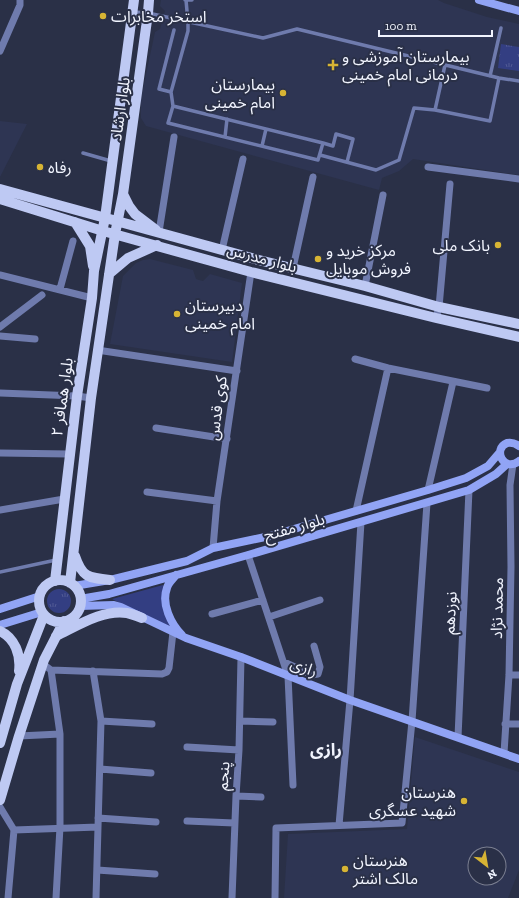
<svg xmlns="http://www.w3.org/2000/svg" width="519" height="898" viewBox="0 0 519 898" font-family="'Zilla Slab','Noto Sans Arabic',serif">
	<defs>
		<pattern id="grass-tufts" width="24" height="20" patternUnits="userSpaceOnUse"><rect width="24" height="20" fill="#333e82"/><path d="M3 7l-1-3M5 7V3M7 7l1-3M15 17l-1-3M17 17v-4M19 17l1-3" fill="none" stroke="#515a95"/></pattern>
	</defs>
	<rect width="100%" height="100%" fill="#2a3047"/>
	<path fill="#2e3553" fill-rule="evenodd" d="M161,0h277l6,3 43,14 32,7v151l-106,-16 -14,12 -17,7 -3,12 -233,-64 -5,-8v-20l14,-66 5,-3 5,-18 -5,-5z
		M0,121l27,3 -27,53z
		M150,259l43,11 3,9 3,1 4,1 7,-7 32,9 -10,79 -122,-18 13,-68 13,-13 7,-3z
		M415,737l104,35v98l-11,28h-224l4,-64 119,-5zM475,854h24v24h-24z"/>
	<path fill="url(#grass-tufts)" d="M501,44l18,3v24l-21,-3z
		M47 601a12 12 0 1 1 24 0a12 12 0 1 1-24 0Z"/>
	<path fill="#333e82" d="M163,585v22l8,22 -59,-30z"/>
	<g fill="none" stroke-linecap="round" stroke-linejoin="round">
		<path stroke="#6f7bad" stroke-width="3.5" d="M185,0h7
			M134,12l14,1 115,25 34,-9 202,49 20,3
			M174,30l-15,59 12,3 17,-61v-9l-2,-22
			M445,65l-10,45 55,11 9,-43
			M490,76l11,-48
			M171,92l2,14
			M173,106l150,37 -5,17 -150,-37z
			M225,137l2,-18
			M323,143l10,3 3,-12 17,5 -6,23
			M262,146l4,-17
			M83,153l28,8
			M320,155l56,15 23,-10 15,-52 21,2
			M0,572l56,-12"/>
		<path stroke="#6f7bad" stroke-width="7" d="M0,51l20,-46v-5
			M428,167l91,12
			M159,232l15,-95
			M222,250l21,-91
			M293,268l20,-91
			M0,275l92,23
			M365,286l18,-91
			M60,289l13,-48
			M436,318l3,-11 11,-123
			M0,327l42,-32
			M0,336l35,3
			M97,350l140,21
			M355,359l33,9 99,20
			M0,393l77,3 14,2
			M156,428l71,11
			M0,453l69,1
			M428,490l25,-108
			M147,492l70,9
			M0,510l64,-11
			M356,511l32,-143
			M213,548l4,-47 34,-229
			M248,555l40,121 5,109
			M212,614l51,-14
			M269,617l51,-17
			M284,662l28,13 6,-1 2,-7 -6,-21
			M47,667l4,3 111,4 5,-2 2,-4 4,-36
			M51,670l9,64v93l-4,71
			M93,671l8,50 -5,177
			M509,675h10
			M101,721l51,3
			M240,721l33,1
			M505,724h14
			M19,736l41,-2
			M458,737l11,-247
			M187,747l52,3
			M504,753l5,-78 2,-108 -1,-82 3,-21
			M100,769l51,4
			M236,796l25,1
			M0,807l14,23 -6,68
			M98,818l58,4
			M187,821l47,2
			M339,825l11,-125 11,-178
			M14,830l84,-3
			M97,870l58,4
			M232,898l4,-102 3,-46 2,-93
			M275,898l1,-70 126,-5 10,-102 15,-218"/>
		<path stroke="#91a4f5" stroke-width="8" d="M479,0l40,11
			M519,446c-4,-3 -7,-4 -12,-3 -15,6 -3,30 12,18
			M176,575c-3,4 -8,8 -9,13 -6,16 4,36 15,47
			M74,586l36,-6 77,-19 26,-13 57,-12 158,-46 38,-12 22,-12 12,-14
			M80,599l29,-5 139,-39 221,-65 27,-16 11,-10
			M80,606l34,-1 7,2 65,31 55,19 109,43 169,59
			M0,609l40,-13
			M0,625l42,-13"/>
		<path stroke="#bec9f3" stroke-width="10" d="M0,189l255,70 110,27 74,21 80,17
			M123,194l6,12 6,8 21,16
			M0,199l103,32 148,41 185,46 83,19
			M75,222l15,24 3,20
			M109,274l19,-16 29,-13
			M75,556c7,21 13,22 35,24
			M39 601a21 21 0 1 1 42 0a21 21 0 1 1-42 0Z
			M55,581l22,-185 15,-98 2,-27 11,-53 29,-218
			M70,583l21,-185 24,-164 8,-40 25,-181 1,-13
			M0,631c15,7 21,24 19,40
			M56,636c21,-10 47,-27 71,-23 5,1 10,3 15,5
			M0,743l17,-59 27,-69
			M0,800l19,-64 25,-76 20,-39"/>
	</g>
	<g fill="#d7b434" stroke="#2a3047" stroke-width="1.5">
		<circle cx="103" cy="16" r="4"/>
		<path d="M331 59h4v4h4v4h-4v4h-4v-4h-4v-4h4z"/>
		<circle cx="283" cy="93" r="4"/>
		<circle cx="40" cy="167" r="4"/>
		<circle cx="498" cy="245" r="4"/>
		<circle cx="318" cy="259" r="4"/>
		<circle cx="177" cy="314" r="4"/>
		<circle cx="464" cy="801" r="4"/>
		<circle cx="345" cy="869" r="4"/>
	</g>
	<g text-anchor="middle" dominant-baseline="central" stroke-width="4" stroke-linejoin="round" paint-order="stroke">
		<g font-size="16" fill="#f1f4fe" stroke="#2a3047" text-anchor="start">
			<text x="111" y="16">استخر مخابرات</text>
			<text x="342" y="56">بیمارستان آموزشی و<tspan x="342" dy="18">درمانی امام خمینی</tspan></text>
			<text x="275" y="84" text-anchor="end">بیمارستان<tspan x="275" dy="18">امام خمینی</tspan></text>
			<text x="48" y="167">رفاه</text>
			<text x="490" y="245" text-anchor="end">بانک ملی</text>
			<text x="326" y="250">مرکز خرید و<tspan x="326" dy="18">فروش موبایل</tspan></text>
			<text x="185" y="305">دبیرستان<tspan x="185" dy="18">امام خمینی</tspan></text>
			<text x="456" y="792" text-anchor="end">هنرستان<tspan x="456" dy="18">شهید عسگری</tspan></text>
			<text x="353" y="860">هنرستان<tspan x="353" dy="18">مالک اشتر</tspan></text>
		</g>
		<g font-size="16" fill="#f1f4fe" stroke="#2a3047">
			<text transform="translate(120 109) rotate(-82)">بلوار ارشاد</text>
			<text transform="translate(262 258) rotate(15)">بلوار مدرس</text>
			<text transform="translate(62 397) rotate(-82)">بلوار همافر ۲</text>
			<text transform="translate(217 408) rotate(-82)">کوی قدس</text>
			<text transform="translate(294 527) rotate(-16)">بلوار مفتح</text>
			<text transform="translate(497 608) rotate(-89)">محمد نژاد</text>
			<text transform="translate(450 613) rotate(-87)">نوزدهم</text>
			<text transform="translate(304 667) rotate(21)">رازی</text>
			<text transform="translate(223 776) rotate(-86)">پنجم</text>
		</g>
		<g font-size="17" font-weight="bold" fill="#f1f4fe" stroke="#2a3047">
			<text x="326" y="749">رازی</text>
		</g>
	</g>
	<g transform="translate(487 866) rotate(149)"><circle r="19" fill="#2a3047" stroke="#7a7e90"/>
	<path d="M0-3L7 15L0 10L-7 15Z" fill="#d7b434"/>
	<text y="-6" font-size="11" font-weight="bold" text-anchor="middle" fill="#f1f4fe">N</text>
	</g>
	<path d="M379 30v6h113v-6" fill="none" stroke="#f1f4fe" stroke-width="2"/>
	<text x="385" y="30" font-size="12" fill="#f1f4fe" stroke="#2a3047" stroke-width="3" paint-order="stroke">100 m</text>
</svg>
